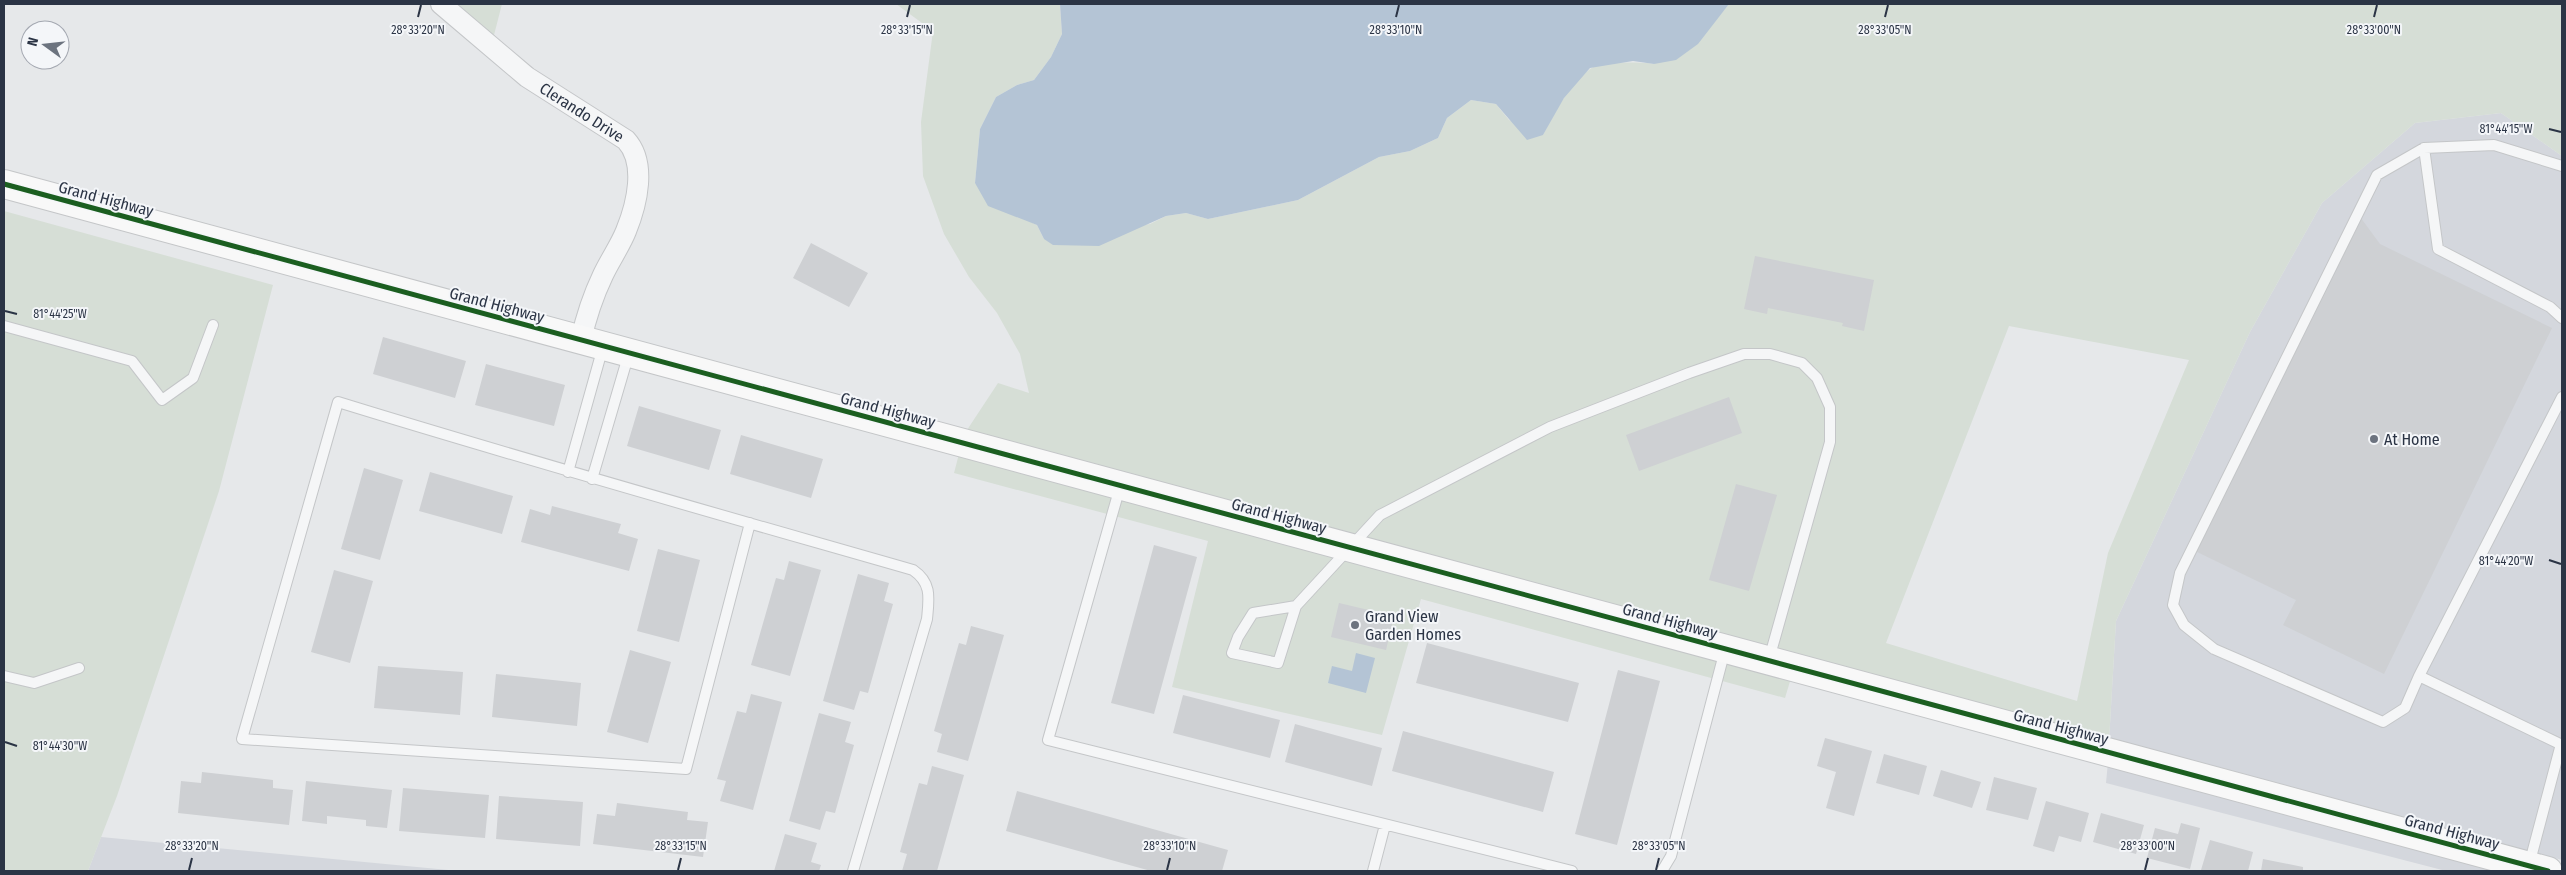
<svg xmlns="http://www.w3.org/2000/svg" width="2566" height="875" viewBox="0 0 2566 875" font-family="'Fira Sans Condensed',sans-serif">
	<rect width="100%" height="100%" fill="#e6e8ea"/>
	<path fill="#d4d7dd" d="M2501,113l61,43v704l-362,-98 -91,-21 7,-120 134,-289 72,-129 93,-80z
		M2108,762l416,109h-78l-340,-88z
		M101,837l358,34h-371z"/>
	<path fill="#d6ded6" fill-rule="evenodd" d="M430,4h72l-8,31z
		M896,4h164l2,30 -11,23 -17,23 -17,5 -21,12 -16,32 -5,54 41,32 21,10 7,14 106,-15 16,-8 20,-3 22,6 90,-19 81,-43 31,-6 28,-13 9,-20 24,-18 25,4 13,16 34,15c12,-22 25,-50 47,-66 11,-8 50,-7 64,-5l65,-48 10,-12h833v152l-61,-43 -86,10 -93,80 -72,129 -134,289 -7,120 -1142,-311 31,-47 31,10 -9,-39 -23,-41 -28,-36 -25,-43 -21,-58 -2,-54 12,-91zM2009,326l180,34 -81,193 -31,148 -191,-58z
		M4,211l269,74 -54,206 -102,305 -29,75h-84z
		M960,450l831,228 -6,20 -364,-99 -39,136 -210,-48 36,-146 -254,-68z"/>
	<path fill="#b4c4d5" d="M1060,4h669l-31,40 -22,16 -22,4 -21,-3 -43,7 -26,30 -21,37 -16,5 -31,-36 -25,-4 -24,18 -9,20 -28,13 -31,6 -81,43 -90,19 -22,-6 -20,3 -67,30 -46,-1 -9,-6 -7,-14 -49,-19 -13,-23 5,-54 16,-32 21,-12 17,-5 17,-23 11,-23z
		M1356,653l19,5 -9,35 -38,-10 4,-17 20,5z"/>
	<path fill="#ced0d3" d="M2358,214l22,30 172,84 -168,346 -101,-49 13,-25 -101,-49z
		M811,243l57,30 -19,34 -56,-29z
		M1755,256l119,24 -10,51 -22,-5 1,-3 -75,-15 -1,6 -23,-5z
		M383,337l83,24 -11,37 -82,-24z
		M486,364l79,21 -11,41 -79,-21z
		M1729,397l13,36 -103,38 -13,-36z
		M639,406l82,24 -12,40 -82,-24z
		M741,435l82,24 -12,39 -81,-24z
		M364,468l39,12 -23,80 -39,-11z
		M430,472l83,24 -11,38 -83,-23z
		M1736,484l41,11 -28,96 -40,-11z
		M552,506l69,18 -3,9 20,6 -9,32 -108,-29 9,-33 20,6z
		M1154,545l43,12 -43,157 -43,-11z
		M658,549l42,11 -21,82 -42,-11z
		M789,561l32,9 -31,106 -39,-11 25,-87 8,2z
		M334,570l39,11 -23,82 -39,-11z
		M858,574l31,9 -5,18 9,3 -25,89 -8,-2 -6,19 -31,-9z
		M1339,603l55,13 -8,34 -55,-13z
		M971,626l33,9 -36,126 -31,-9 5,-18 -8,-3 25,-88 7,2z
		M1427,643l152,40 -11,39 -152,-39z
		M630,650l41,12 -23,81 -41,-11z
		M378,666l85,6 -3,43 -86,-7z
		M1618,670l42,11 -43,164 -42,-11z
		M496,674l85,9 -4,43 -85,-9z
		M751,694l31,8 -29,108 -33,-9 6,-20 -9,-2 20,-68 9,2z
		M1183,695l97,25 -10,38 -97,-25z
		M819,713l32,9 -6,20 9,3 -19,68 -9,-2 -6,19 -31,-9z
		M1295,724l87,24 -10,38 -87,-24z
		M1403,731l151,41 -11,40 -151,-41z
		M1825,738l47,13 -18,65 -28,-8 10,-36 -19,-6z
		M1884,754l43,12 -8,29 -43,-12z
		M932,766l32,9 -27,96h-35l5,-17 -7,-2 19,-69 8,2z
		M1941,770l40,12 -9,26 -39,-12z
		M202,772l71,8v8l20,2 -4,35 -111,-12 3,-32 20,2z
		M1994,777l43,11 -9,32 -42,-10z
		M306,781l86,9 -5,38 -21,-2v-6l-39,-4v8l-25,-3z
		M403,788l86,7 -4,43 -86,-7z
		M1017,791l211,59 -6,21h-71l-145,-40z
		M499,796l84,6 -3,44 -84,-7z
		M2046,801l43,12 -8,29 -22,-6 -5,16 -21,-6z
		M617,803l71,9 -1,8 21,2 -5,35 -110,-13 4,-30 18,2z
		M2101,813l43,12 -8,29 -43,-12z
		M2181,823l19,5 -10,41 -43,-11 8,-30 23,6z
		M785,834l32,9 -6,19 10,3 -2,6h-45z
		M2210,840l43,12 -5,19 -47,-1z
		M2263,859l40,8v4h-42z"/>
	<g fill="none" stroke-linecap="round" stroke-linejoin="round">
		<defs>
			<path id="lane" d="M2424,148l14,101 112,58 12,11
				M4,326l128,35 30,39 31,-22 20,-53
				M2562,397l-143,279 143,69
				M568,472l35,-125
				M592,479l37,-126
				M1120,487l-72,253 524,131
				M750,523l-64,246 -444,-30 96,-337c191,59 383,113 575,168 19,13 16,28 14,49l-74,252
				M1296,606l-43,7 -15,24 -6,16 46,10 18,-57 84,-91 170,-88 139,-54 55,-19h26l32,9 15,15 13,29v35l-61,217
				M4,676l30,7 45,-15
				M2419,676l-14,32 -22,14 -169,-73 -30,-24 -11,-20 7,-32 197,-398 47,-27 70,-3 68,21
				M2529,865l32,-121
				M1373,871l12,-46
				M1662,871l9,-15 54,-206"/>
			<g id="street">
				<path id="s1" d="M441,4l86,73 99,63c21,23 11,64 0,91 -6,15 -16,29 -23,44 -10,21 -17,42 -22,65"/>
			</g>
			<path id="secondary" d="M4,184l2544,687"/>
		</defs>
		<use href="#lane" stroke="#c4c6c8" stroke-width="12"/>
		<use href="#street" stroke="#c4c6c8" stroke-width="22"/>
		<use href="#secondary" stroke="#c4c6c8" stroke-width="30"/>
		<use href="#lane" stroke="#f5f6f7" stroke-width="10"/>
		<use href="#street" stroke="#f5f6f7" stroke-width="20"/>
		<use href="#secondary" stroke="#f8f8f8" stroke-width="28"/>
		<defs>
			<path id="cycleway" d="M4,184l2544,687"/>
		</defs>
		<use href="#cycleway" stroke="#f4f6f9" stroke-width="8"/>
		<use href="#cycleway" stroke="#1b5e20" stroke-width="5"/>
	</g>
	<path fill="none" stroke="#2b3445" stroke-width="2" d="M418,17l3,-12M907,17l3,-12M1396,17l3,-12M1885,17l3,-12M2374,17l3,-12M2549,129l12,3M5,311l12,3M2549,560l12,4M5,742l12,4M189,870l3,-12M678,870l3,-12M1167,870l3,-12M1656,870l3,-12M2145,870l3,-12"/>
	<g fill="#6c737f" stroke="#f4f6f9" stroke-width="2">
		<circle cx="2374" cy="439" r="5"/>
		<circle cx="1355" cy="625" r="5"/>
	</g>
	<g text-anchor="middle" dominant-baseline="central" stroke-width="4" stroke-linejoin="round" paint-order="stroke">
		<g font-size="16" fill="#2b3445" stroke="#f4f6f9">
			<text stroke="none"><textPath href="#s1" startOffset="178">Clerando Drive</textPath></text>
			<text transform="translate(106 199) rotate(15)">Grand Highway</text>
			<text transform="translate(497 305) rotate(15)">Grand Highway</text>
			<text transform="translate(888 410) rotate(15)">Grand Highway</text>
			<text transform="translate(1279 516) rotate(15)">Grand Highway</text>
			<text transform="translate(1670 621) rotate(15)">Grand Highway</text>
			<text transform="translate(2061 727) rotate(15)">Grand Highway</text>
			<text transform="translate(2452 832) rotate(15)">Grand Highway</text>
		</g>
		<g font-size="16" fill="#2b3445" stroke="#f4f6f9" text-anchor="start">
			<text x="2384" y="439">At Home</text>
			<text x="1365" y="616">Grand View<tspan x="1365" dy="18">Garden Homes</tspan></text>
		</g>
	</g>
	<g font-size="12" text-anchor="middle" fill="#2b3445" stroke="#f4f6f9" stroke-width="4" stroke-linejoin="round" paint-order="stroke">
		<text x="907" y="34">28°33'15"N</text>
		<text x="418" y="34">28°33'20"N</text>
		<text x="1396" y="34">28°33'10"N</text>
		<text x="1885" y="34">28°33'05"N</text>
		<text x="2374" y="34">28°33'00"N</text>
		<text x="2506" y="133">81°44'15"W</text>
		<text x="60" y="318">81°44'25"W</text>
		<text x="2506" y="565">81°44'20"W</text>
		<text x="60" y="750">81°44'30"W</text>
		<text x="192" y="850">28°33'20"N</text>
		<text x="681" y="850">28°33'15"N</text>
		<text x="1170" y="850">28°33'10"N</text>
		<text x="1659" y="850">28°33'05"N</text>
		<text x="2148" y="850">28°33'00"N</text>
	</g>
	<rect width="2566" height="875" fill="none" stroke="#2b3445" stroke-width="10"/>
	<g transform="translate(45 45) rotate(285)"><circle r="24" fill="#f4f6f9" stroke="#a4a8b1"/>
	<path d="M0-4L9 19L0 12L-9 19Z" fill="#6c737f"/>
	<text y="-8" font-size="14" font-weight="bold" text-anchor="middle" fill="#2b3445">N</text>
	</g>
</svg>
